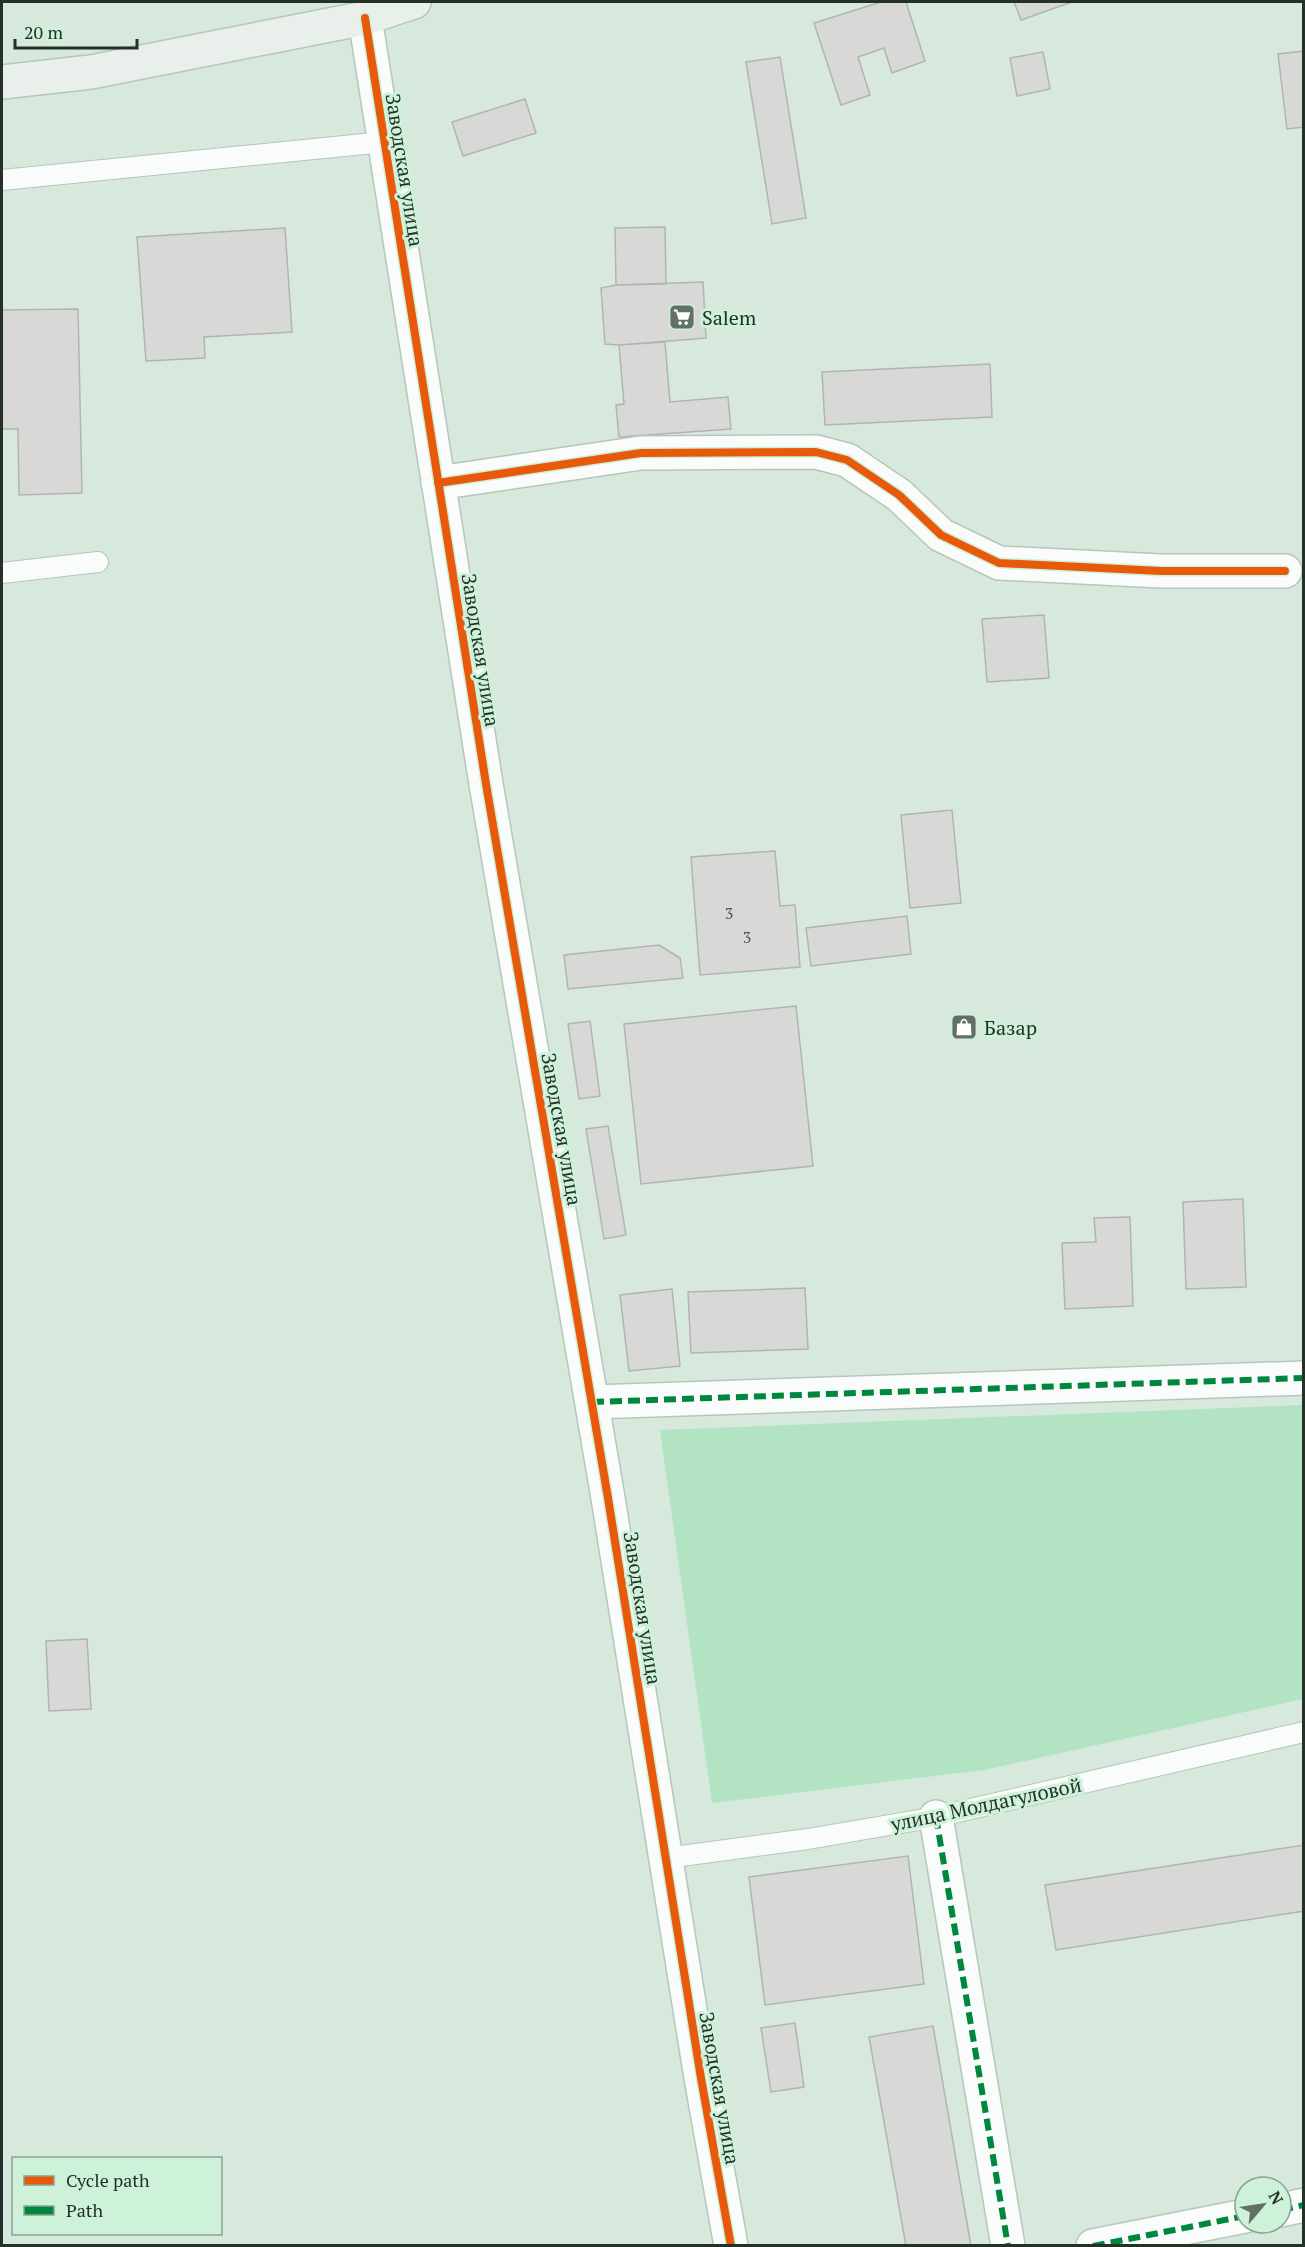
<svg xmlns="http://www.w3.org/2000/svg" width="1305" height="2247" viewBox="0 0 1305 2247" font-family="'PT Serif',serif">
	<rect width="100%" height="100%" fill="#d6e9dc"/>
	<path fill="#b2e4c3" d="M1303,1405v294l-319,71 -272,33 -52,-373z"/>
	<path fill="#d8d9d7" stroke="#b2b4b2" stroke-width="1.5" d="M881,2h25l19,59 -33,12 -8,-25 -26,9 12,38 -29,10 -27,-82z
		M1014,2h58l-51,18z
		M1304,51v76l-17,2 -9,-75z
		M1043,52l7,37 -33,7 -7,-38z
		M780,57l26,161 -34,6 -26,-162z
		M525,99l11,34 -73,23 -11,-34z
		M665,227l1,57 -50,1 -1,-57z
		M285,228l7,104 -88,5 1,21 -59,3 -9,-124z
		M703,282l3,56 -87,7 -14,-1 -4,-56 15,-3z
		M78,309l4,184 -63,2 -1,-66h-16v-119z
		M665,342l5,60 58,-5 3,32 -112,8 -3,-32 8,-1 -5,-59z
		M990,364l2,53 -167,8 -3,-53z
		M1044,615l5,63 -62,4 -5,-63z
		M952,810l9,93 -51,5 -9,-93z
		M775,851l5,55 15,-1 5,62 -100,8 -9,-118z
		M907,916l4,38 -100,12 -5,-38z
		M659,945l21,13 3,20 -115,11 -4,-34z
		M796,1006l17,160 -172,18 -17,-160z
		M590,1021l10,75 -21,3 -11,-75z
		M608,1126l18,109 -22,4 -18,-110z
		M1243,1199l3,88 -60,2 -3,-87z
		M1130,1217l3,89 -68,3 -3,-66 34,-1 -2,-24z
		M805,1288l3,61 -117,4 -3,-61z
		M672,1289l8,77 -51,5 -9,-76z
		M87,1639l4,70 -42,2 -3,-70z
		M1304,1845v66l-248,39 -11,-65z
		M908,1856l16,128 -159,21 -16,-128z
		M795,2023l9,64 -33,5 -10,-64z
		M933,2026l38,220h-65l-37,-209z"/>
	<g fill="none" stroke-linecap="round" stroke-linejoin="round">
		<defs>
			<path id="lane" d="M2,180l382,-38
				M2,573l96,-11
				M666,1858l142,-19 128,-22 368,-85"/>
			<path id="street" d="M365,18l121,766 122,714 93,580 30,168
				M438,483l203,-30 175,-1 31,8 52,35 42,40 58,28 162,8h124
				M592,1402l712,-24
				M936,1817l72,429
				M1281,2210l23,-5
				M1093,2246l152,-30"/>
			<path id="secondary" d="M2,82l89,-10 274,-54 49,-16"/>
		</defs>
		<use href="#lane" stroke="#b6c6bb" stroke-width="22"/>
		<use href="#street" stroke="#b6c6bb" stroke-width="36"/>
		<use href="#secondary" stroke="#b6c6bb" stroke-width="36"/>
		<use href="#lane" stroke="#f9fcfa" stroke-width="20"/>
		<use href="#street" stroke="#f9fcfa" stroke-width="33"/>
		<use href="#secondary" stroke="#e9efeb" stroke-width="33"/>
		<path stroke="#00873e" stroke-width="6" stroke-dasharray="12 6" stroke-linecap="butt" d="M592,1402l712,-24
			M936,1817l72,429
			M1281,2210l23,-5
			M1093,2246l152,-30"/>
		<defs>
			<path id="cycleway" d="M365,18l121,766 122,714 93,580 30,168
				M438,483l203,-30 175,-1 31,8 52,35 42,40 58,28 162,8h124"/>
		</defs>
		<use href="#cycleway" stroke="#cef1d9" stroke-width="11"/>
		<use href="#cycleway" stroke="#e8590c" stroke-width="8"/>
	</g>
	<defs>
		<symbol id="supermarket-square" viewBox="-11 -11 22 22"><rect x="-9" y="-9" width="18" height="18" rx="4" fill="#627167" stroke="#cef1d9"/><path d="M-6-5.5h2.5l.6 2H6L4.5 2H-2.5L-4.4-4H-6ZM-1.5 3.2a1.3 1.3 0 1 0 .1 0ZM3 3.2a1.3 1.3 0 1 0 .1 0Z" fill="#fff"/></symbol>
		<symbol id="shop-square" viewBox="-11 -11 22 22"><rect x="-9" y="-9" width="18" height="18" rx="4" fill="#627167" stroke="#cef1d9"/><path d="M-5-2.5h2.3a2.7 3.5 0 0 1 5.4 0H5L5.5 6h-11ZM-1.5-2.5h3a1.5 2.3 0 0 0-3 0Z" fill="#fff"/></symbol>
	</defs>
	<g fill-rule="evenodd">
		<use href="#supermarket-square" x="667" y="302" width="30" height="30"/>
		<use href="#shop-square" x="949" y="1012" width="30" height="30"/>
	</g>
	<g text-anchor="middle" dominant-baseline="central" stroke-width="6" stroke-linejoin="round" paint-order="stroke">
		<g font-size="16" fill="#515b54">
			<text x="729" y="913">3</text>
			<text x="747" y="937">3</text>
		</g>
		<g font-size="20" fill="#243128" stroke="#cef1d9">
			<text transform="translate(405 170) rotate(81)">Заводская улица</text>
			<text transform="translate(481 650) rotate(81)">Заводская улица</text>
			<text transform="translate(562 1129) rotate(80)">Заводская улица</text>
			<text transform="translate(643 1608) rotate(81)">Заводская улица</text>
			<text transform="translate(986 1804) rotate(-12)">улица Молдагуловой</text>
			<text transform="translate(720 2088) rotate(80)">Заводская улица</text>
		</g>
		<g font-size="20" fill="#243128" stroke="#cef1d9" text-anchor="start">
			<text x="702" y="317">Salem</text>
			<text x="984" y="1027">Базар</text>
		</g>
	</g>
	<rect width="1305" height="2247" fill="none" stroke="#243128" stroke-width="6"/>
	<rect x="12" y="2157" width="210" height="78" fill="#cef1d9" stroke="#8aa492" stroke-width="1.5"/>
	<rect x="24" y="2176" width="30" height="9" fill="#e8590c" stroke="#8aa492" stroke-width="1.5"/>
	<text x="66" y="2187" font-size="18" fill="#243128">Cycle path</text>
	<rect x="24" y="2206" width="30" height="9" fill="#00873e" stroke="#8aa492" stroke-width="1.5"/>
	<text x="66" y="2217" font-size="18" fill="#243128">Path</text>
	<g transform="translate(1263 2205) rotate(61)"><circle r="28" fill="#cef1d9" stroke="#8aa492" stroke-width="1.5"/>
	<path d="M0-4.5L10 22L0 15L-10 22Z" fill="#627167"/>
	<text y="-9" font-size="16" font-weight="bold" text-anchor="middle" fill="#243128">N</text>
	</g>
	<path d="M15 39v9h122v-9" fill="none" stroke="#243128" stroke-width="3"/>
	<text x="24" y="39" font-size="18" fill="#243128" stroke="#cef1d9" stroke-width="4.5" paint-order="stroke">20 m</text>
</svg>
